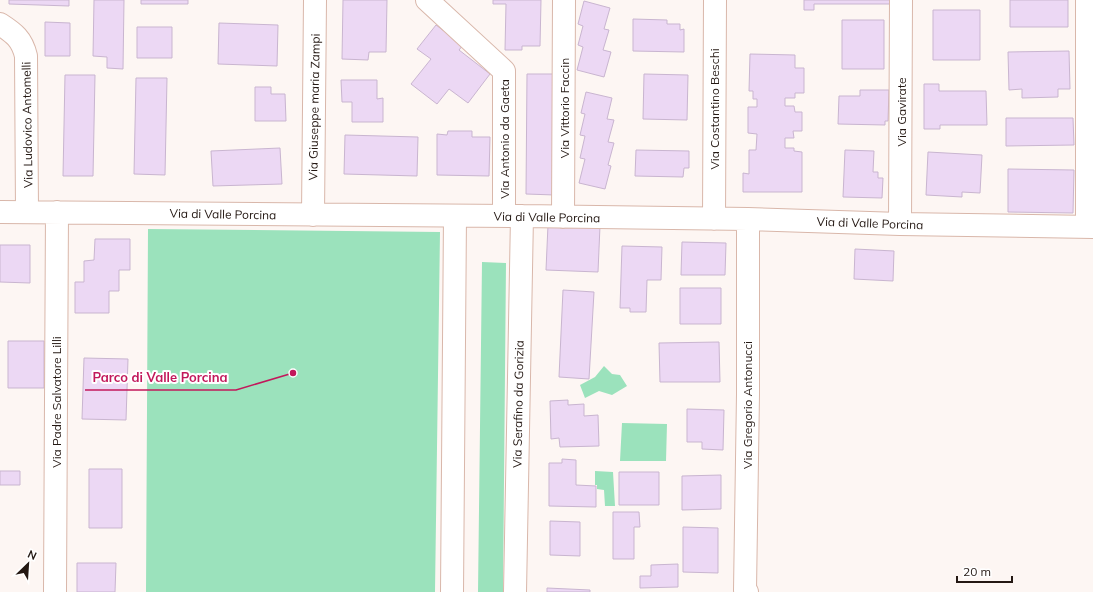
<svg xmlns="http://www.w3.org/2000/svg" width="1093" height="592" viewBox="0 0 1093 592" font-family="Mulish,sans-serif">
	<rect width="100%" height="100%" fill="#fdf6f3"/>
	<path fill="#9be2bc" d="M148,229l292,3 -5,360h-289z
		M482,262l24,1 -3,329h-25z
		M604,366l8,8 8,1 7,11 -15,9 -13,-4 -14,7 -5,-13 15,-8z
		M622,423l45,1 -1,37h-46z
		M595,471l18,1 2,34h-10l-1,-16 -7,-1v-4h-2z"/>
	<path fill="#ecd8f4" stroke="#c9b5d0" d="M9,0h60v6l-60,-2z
		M94,0h30l-1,69 -16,-1v-11l-14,-1z
		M141,0h47v4h-47z
		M343,0h44l-1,52h-17l-1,8 -26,-1z
		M493,0h48l-1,46h-18v4h-17l1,-46h-13z
		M804,0h87v4h-77v6h-10z
		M1010,0h58v27h-58z
		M584,1l26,7 -6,21 5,1 -6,20 8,2 -7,25 -27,-7 6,-23 -5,-2 5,-19 -5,-2z
		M933,10h47v50h-47z
		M633,19l34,1v4h13v6l4,-1v23l-51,-1z
		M842,20h42v49h-42z
		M45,22l25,1v33h-25z
		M219,23l59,2 -1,41 -59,-2z
		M436,25l27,20 -4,5 31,24 -22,29 -19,-14 -12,15 -26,-20 20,-25 -14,-10z
		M137,27h35v31h-35z
		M1069,51l1,38h-12v8l-36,1v-9l-13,1 -1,-38z
		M750,54l45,1v13h9v25h-9v5h-10v8h9l1,6h7v19h-9l1,7h-9v10h9v3l8,1v40h-59v-19l6,1v-24h7l1,-16 -9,-1v-26h9v-8h-4v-8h-4z
		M527,74h29l-1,121 -29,-1z
		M644,74l44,1 -1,45 -44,-1z
		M65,75h30l-2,101h-30z
		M136,78h31l-2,97 -31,-1z
		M341,80h36v19l6,-1v24h-31v-20h-10z
		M924,84h15v7h47l1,34h-47v4h-16z
		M255,87h16v7h14l1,27h-31z
		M860,90h29l-1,31h-3v4l-47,-1 1,-28h21z
		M586,92l26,6 -5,21 7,1 -6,22 6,1 -6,22 3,1 -6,23 -26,-6 6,-24 -5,-1 5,-22 -5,-1 5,-21 -4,-1z
		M1006,118h67l1,27 -68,1z
		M448,131h24v6h18l-1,39 -52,-1v-41l10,1z
		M345,135l73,2 -1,39 -73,-2z
		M280,148l2,36 -69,2 -2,-35z
		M636,150l53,1v17h-5l-1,9 -48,-1z
		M845,150l29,1 -1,21h5v6h5l-1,20 -39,-1z
		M928,152l54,3 -2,38 -18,-1v5l-36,-2z
		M1008,169l66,1 -1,43 -65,-1z
		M548,225l52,1 -2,46 -52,-2z
		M95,239h35v31h-11v21h-10v22h-34v-31h9v-21l10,-1z
		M682,242l44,1 -1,32h-44z
		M0,245h30v38l-30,-1z
		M622,246l40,1 -1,33h-14l-1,32h-16v-4h-10z
		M855,249l39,2 -1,30 -39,-2z
		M680,288h41v36h-41z
		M563,290l31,2 -5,87 -30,-2z
		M8,341h36v47h-36z
		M719,342l1,40h-60l-1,-39z
		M84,358l44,1 -2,61 -44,-1z
		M568,400v5l16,-1v12l14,-1 1,31 -39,1 -1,-9 -8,1 -1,-38z
		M687,409l37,1 -1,40 -21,-1v-7h-15z
		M562,459l14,1v25l20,1v21l-47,-1v-43h13z
		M89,469h33v59h-33z
		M0,471h20v14h-20z
		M619,472h40v33h-40z
		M721,475v34l-39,1v-34z
		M613,512h26l1,15h-6v32h-21z
		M550,521l30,1v34l-30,-1z
		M683,527l35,1v45l-35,-1z
		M77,563h39l-1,29h-38z
		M678,564v23l-38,1v-12h11v-11z
		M547,588l43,2v2h-43z"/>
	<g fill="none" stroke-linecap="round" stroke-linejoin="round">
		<defs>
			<path id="street" d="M427,0l77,71v145
				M1087,0v227
				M0,24c14,9 22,15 26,32l1,156
				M0,212l522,4 226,3 152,5 193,3
				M313,215l2,-215
				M563,217l1,-217
				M714,219l1,-219
				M900,224l1,-224
				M55,592l2,-380
				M452,592l3,-376
				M515,592l7,-376
				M747,592l-2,-2 3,-196v-175"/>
		</defs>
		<use href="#street" stroke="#d9b7aa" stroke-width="24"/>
		<use href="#street" stroke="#fff" stroke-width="22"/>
	</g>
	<g text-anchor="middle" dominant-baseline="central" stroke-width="4" stroke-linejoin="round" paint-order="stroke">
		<g font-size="12" fill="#241813" stroke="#fff">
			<text transform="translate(314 107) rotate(-89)">Via Giuseppe maria Zampi</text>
			<text transform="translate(564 108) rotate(-90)">Via Vittorio Faccin</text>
			<text transform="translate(714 109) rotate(-90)">Via Costantino Beschi</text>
			<text transform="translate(901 112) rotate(-90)">Via Gavirate</text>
			<text transform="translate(27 125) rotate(-91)">Via Ludovico Antomelli</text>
			<text transform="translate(504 139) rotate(-90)">Via Antonio da Gaeta</text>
			<text transform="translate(223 214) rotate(1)">Via di Valle Porcina</text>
			<text transform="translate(547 217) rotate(1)">Via di Valle Porcina</text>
			<text transform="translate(870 223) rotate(2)">Via di Valle Porcina</text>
			<text transform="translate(56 402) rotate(-90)">Via Padre Salvatore Lilli</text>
			<text transform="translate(518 404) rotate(-89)">Via Serafino da Gorizia</text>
			<text transform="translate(747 405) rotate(-90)">Via Gregorio Antonucci</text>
		</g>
	</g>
	<path fill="none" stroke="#c2185b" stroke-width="1.5" d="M293 373L236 390H85"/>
	<circle fill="#c2185b" stroke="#fff" stroke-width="1.5" cx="293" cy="373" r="4"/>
	<g font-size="13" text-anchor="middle" font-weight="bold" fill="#c2185b" stroke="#fff" stroke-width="4" stroke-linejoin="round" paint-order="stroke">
		<text x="160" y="382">Parco di Valle Porcina</text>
	</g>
	<g transform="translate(28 564) rotate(25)" stroke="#ffffff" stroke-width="3" paint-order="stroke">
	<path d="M0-3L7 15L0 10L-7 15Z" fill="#241813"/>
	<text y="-6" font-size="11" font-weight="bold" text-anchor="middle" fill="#241813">N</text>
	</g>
	<path d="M957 576v6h55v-6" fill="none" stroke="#241813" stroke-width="2"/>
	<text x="963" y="576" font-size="12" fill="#241813" stroke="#ffffff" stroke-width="3" paint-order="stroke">20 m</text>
</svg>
